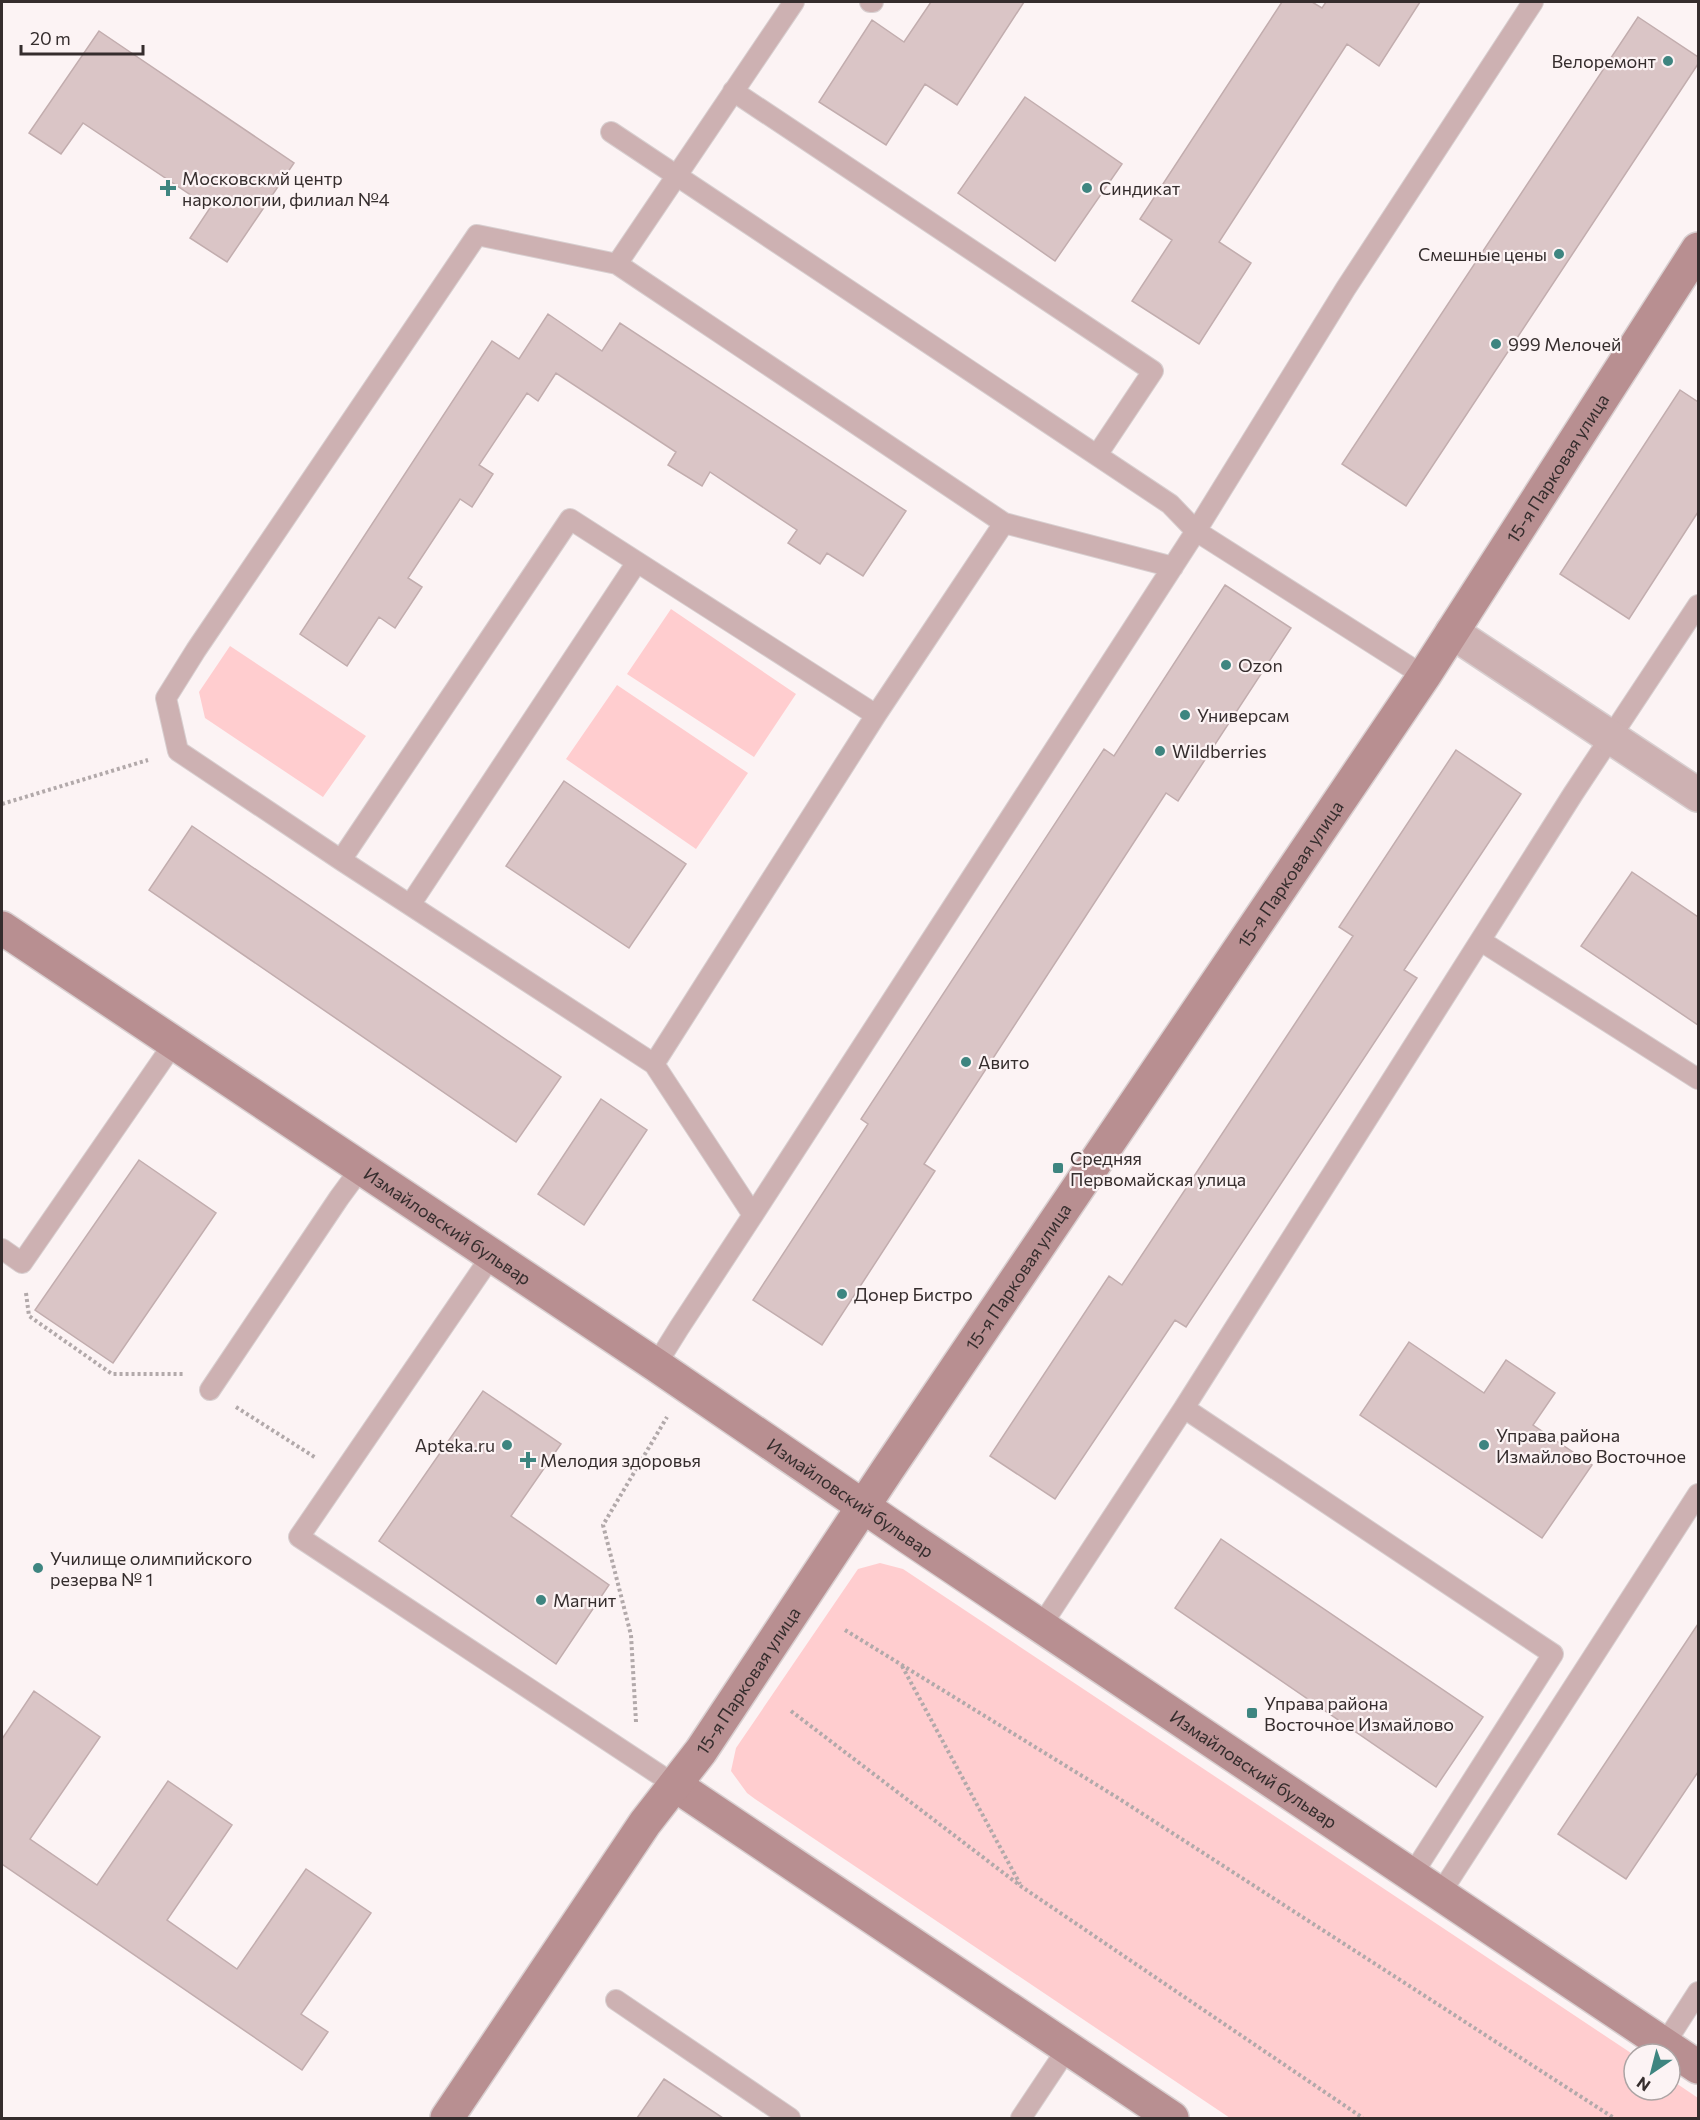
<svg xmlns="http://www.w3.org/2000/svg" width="1700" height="2120" viewBox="0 0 1700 2120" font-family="Commissioner,sans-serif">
	<rect width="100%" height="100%" fill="#fcf3f4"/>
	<path fill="#ffcdcf" d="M671,609l125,85 -42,63 -127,-83z
		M230,646l136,90 -43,61 -118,-79 -6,-26z
		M617,685l131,88 -52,76 -130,-90z
		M880,1563l23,6 731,486v35h36v-11l28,19v20h-468l-475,-319 -8,-6 -16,-22 5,-23 122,-179z"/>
	<path fill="#dac5c6" stroke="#c2adae" stroke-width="1.5" d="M931,2h93l-67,103 -32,-21 -39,61 -67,-43 53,-82 32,22z
		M1282,2h30l10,6 4,-6h94l-41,64 -32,-22 -128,198 32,21 -52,81 -67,-43 40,-61 -32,-21z
		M1638,17l60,40v7l-292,442 -64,-42z
		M99,31l195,132 -67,99 -37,-24 20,-30 -127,-85 -22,31 -32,-21z
		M1025,97l97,67 -67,97 -97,-68z
		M548,314l54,37 18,-28 286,188 -43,65 -36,-23 -7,11 -32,-21 9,-13 -87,-58 -8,14 -34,-21 8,-13 -120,-79 -18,28 -11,-8 -48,72 14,9 -21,33 -12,-8 -52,79 14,9 -27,41 -16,-11 -32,49 -47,-32 192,-293 27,18z
		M1680,390l18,12v110l-69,107 -69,-45z
		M1225,585l66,43 -113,173 -12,-8 -242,371 11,7 -113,174 -69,-45 115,-176 -7,-5 243,-370 10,7z
		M1456,750l65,44 -117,176 13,8 -231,349 -11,-7 -120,179 -65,-43 119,-180 13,9 231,-349 -14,-9z
		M564,781l122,83 -57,84 -123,-82z
		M192,826l369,251 -45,65 -367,-252z
		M1632,872l66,45v108l-117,-79z
		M601,1099l46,31 -63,95 -46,-31z
		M139,1160l77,53 -103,150 -78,-53z
		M1409,1342l75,51 22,-33 49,33 -22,32 59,40 -50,73 -182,-123z
		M483,1391l78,53 -50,72 98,69 -53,79 -177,-123z
		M1221,1539l262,178 -47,70 -261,-179z
		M1698,1624v148l-72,107 -68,-45z
		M34,1691l66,46 -70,102 67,46 71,-104 64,44 -65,95 70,49 69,-100 65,44 -70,101 27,18 -26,38 -300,-206v-125z
		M664,2079l59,39h-86z"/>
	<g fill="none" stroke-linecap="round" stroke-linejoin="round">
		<defs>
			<path id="lane" d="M870,2h3
				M733,91l420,280 -56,84
				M611,132l559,372 26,27 150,-243 187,-286
				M617,264l177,-262
				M1004,523l169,44
				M341,860l229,-341 306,196
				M410,905l227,-343
				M1481,941l217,138
				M654,1064l222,-349 128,-192 -387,-259 -140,-29 -281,415 -30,48 12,53 163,109 313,204 99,151 -74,113 -23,37
				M753,1215l443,-684 228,145
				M2,1249l20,14 152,-220
				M492,1255l-193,282 376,248
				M210,1390l129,-192 22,-30
				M1184,1408l389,-614 125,-189
				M1041,1626l143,-218 369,246 -141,221
				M1440,1894l258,-400
				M616,2000l174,118
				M1664,2045l34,-53
				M1021,2118l46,-69"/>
			<path id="street" d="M1452,632l246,163"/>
			<g id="secondary">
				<path id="s1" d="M2,928l654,437 252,172 790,530"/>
				<path d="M675,1785l497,333"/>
				<path id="s2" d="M447,2118l198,-295 56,-72 187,-282 536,-793 274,-427"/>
			</g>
		</defs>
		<use href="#lane" stroke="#d8cfd0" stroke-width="22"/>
		<use href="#street" stroke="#d8cfd0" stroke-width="36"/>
		<use href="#secondary" stroke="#d8cfd0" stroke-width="36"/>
		<path stroke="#b2a9aa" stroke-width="4" stroke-dasharray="3 3" stroke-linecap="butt" d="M2,804l146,-44
			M26,1293l3,23 83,58h72
			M236,1407l80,51
			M845,1630l273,168 496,320
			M902,1666l118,218
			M791,1711l231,176 341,231
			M636,1722l-5,-87 -28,-110 64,-108"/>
		<use href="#lane" stroke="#cdb1b2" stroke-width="20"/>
		<use href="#street" stroke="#cdb1b2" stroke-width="33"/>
		<use href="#secondary" stroke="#b88f91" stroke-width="33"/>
	</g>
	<g fill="#3e8580" stroke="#fcf3f4" stroke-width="2">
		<circle cx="1668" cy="61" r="6"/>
		<path d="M165 179h6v6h6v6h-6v6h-6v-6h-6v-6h6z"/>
		<circle cx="1087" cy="188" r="6"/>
		<circle cx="1559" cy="254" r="6"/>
		<circle cx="1496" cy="344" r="6"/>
		<circle cx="1226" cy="665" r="6"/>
		<circle cx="1185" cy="715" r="6"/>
		<circle cx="1160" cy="751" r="6"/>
		<circle cx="966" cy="1062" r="6"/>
		<rect x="1052" y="1162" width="12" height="12" rx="3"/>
		<circle cx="842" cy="1294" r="6"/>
		<circle cx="507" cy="1445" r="6"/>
		<circle cx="1484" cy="1445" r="6"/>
		<path d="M525 1451h6v6h6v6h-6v6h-6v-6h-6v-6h6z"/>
		<circle cx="38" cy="1568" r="6"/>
		<circle cx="541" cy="1600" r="6"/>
		<rect x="1246" y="1707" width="12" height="12" rx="3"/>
	</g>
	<g text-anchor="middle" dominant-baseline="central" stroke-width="4.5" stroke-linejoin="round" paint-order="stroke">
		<g font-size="18" fill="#352d2d" stroke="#fcf3f4" text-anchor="start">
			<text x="1656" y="61" text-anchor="end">Велоремонт</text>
			<text x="182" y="178">Московскмй центр<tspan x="182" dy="21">наркологии, филиал №4</tspan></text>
			<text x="1099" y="188">Синдикат</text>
			<text x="1547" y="254" text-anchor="end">Смешные цены</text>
			<text x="1508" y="344">999 Мелочей</text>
			<text x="1238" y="665">Ozon</text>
			<text x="1197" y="715">Универсам</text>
			<text x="1172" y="751">Wildberries</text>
			<text x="978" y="1062">Авито</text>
			<text x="1070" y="1158">Средняя<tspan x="1070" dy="21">Первомайская улица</tspan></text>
			<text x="854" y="1294">Донер Бистро</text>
			<text x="1496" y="1435">Управа района<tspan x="1496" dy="21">Измайлово Восточное</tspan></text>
			<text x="495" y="1445" text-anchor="end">Apteka.ru</text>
			<text x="540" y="1460">Мелодия здоровья</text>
			<text x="50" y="1558">Училище олимпийского<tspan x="50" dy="21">резерва № 1</tspan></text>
			<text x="553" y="1600">Магнит</text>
			<text x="1264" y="1703">Управа района<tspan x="1264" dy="21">Восточное Измайлово</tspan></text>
		</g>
		<g font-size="18" fill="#352d2d" stroke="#fcf3f4">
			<text stroke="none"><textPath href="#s2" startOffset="1989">15-я Парковая улица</textPath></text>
			<text stroke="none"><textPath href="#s2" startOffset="1503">15-я Парковая улица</textPath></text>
			<text stroke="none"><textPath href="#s1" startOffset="536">Измайловский бульвар</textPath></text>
			<text stroke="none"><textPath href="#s2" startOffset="1017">15-я Парковая улица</textPath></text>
			<text stroke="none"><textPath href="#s1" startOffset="1022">Измайловский бульвар</textPath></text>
			<text stroke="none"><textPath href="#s2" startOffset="531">15-я Парковая улица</textPath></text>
			<text stroke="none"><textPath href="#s1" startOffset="1508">Измайловский бульвар</textPath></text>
		</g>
	</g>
	<rect width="1700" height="2120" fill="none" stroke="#352d2d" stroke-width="6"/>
	<g transform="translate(1652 2072) rotate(215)"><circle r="28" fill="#fcf3f4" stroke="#aca4a4" stroke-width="1.5"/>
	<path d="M0-4.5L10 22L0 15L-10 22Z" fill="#3e8580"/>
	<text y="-9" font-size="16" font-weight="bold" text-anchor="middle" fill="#352d2d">N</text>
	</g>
	<path d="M21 45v9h122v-9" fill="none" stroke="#352d2d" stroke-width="3"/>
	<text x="30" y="45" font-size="18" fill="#352d2d" stroke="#fcf3f4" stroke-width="4.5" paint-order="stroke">20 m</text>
</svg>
